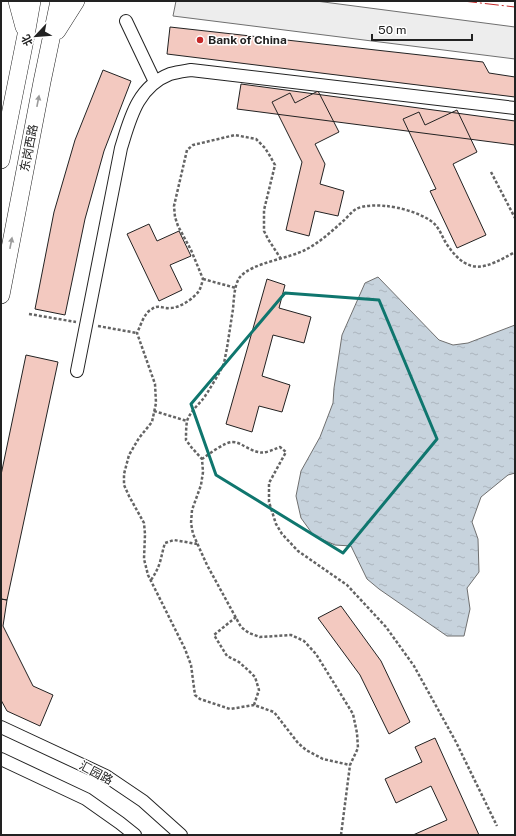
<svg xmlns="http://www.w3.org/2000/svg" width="516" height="836" viewBox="0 0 516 836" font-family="'Public Sans','Noto Sans SC',sans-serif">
	<defs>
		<pattern id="water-ripples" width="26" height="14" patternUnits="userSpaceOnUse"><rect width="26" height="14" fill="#c7d3dd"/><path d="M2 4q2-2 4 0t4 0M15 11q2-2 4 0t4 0" fill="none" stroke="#abb5bd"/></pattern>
	</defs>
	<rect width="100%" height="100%" fill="#fff"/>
	<path fill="#ededed" stroke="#6f6f6f" d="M176,1h140l199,26v32l-342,-43z"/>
	<path fill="url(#water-ripples)" stroke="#6f6f6f" d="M378,277l61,63 14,5 15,-2 47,-18v148l-7,2 -27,22 -9,25 6,17 1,33 -12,16 3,21 -6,27h-17l-68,-47 -12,-10 -16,-33 -16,-1 -21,-9 -13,-18 -5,-22 5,-25 19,-34 13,-34 1,-15 8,-53 23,-52z"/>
	<path fill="#f3c9c0" stroke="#222" d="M170,27l313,35 6,11 26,4v20l-348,-43z
		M103,70l28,11 -27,70 -19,68 -20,96 -30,-6 19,-97 21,-72z
		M241,84l274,37v24l-278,-36z
		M318,91l21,41 -24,12 10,20 -5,20 24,7 -6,25 -23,-5 -6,25 -23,-6 16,-68 -30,-60 18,-9 5,10z
		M457,110l20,42 -24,12 33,71 -29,13 -27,-57 6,-2 -33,-70 16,-7 6,13z
		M149,224l8,17 22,-10 12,25 -21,9 12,25 -23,11 -32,-67z
		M267,279l18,6 -6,23 32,9 -7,26 -31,-8 -11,41 28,9 -8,27 -23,-6 -7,26 -26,-8z
		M26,355l32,7 -51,238 -6,-1v-124z
		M1,599l6,1 -4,26 30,60 20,9 -13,31 -33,-15 -6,-11z
		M341,606l40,55 29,61 -21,12 -29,-59 -42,-57z
		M435,738l44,97h-66l34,-15 -16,-34 -35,17 -11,-24 37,-17 -7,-15z"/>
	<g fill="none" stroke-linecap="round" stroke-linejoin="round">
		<defs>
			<path id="street" d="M126,21l29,61
				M77,371l44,-223c9,-29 16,-61 49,-74 7,-2 15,-3 21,-4l324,38
				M1,727l105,49 37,25 38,34
				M1,759l85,40 34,24 15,12"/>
			<path id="secondary" d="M17,1l7,26
				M57,31l19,-30
				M1,160l25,-125 6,-34
				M1,295l41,-213 17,-81"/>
		</defs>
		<use href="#street" stroke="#222" stroke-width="14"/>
		<use href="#secondary" stroke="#222" stroke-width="18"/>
		<path stroke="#646464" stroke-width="2.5" stroke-dasharray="3 2" stroke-linecap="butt" d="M491,172l24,46
			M281,259l-13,-20 -4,-8v-21l11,-45 -5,-9 -5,-8 -9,-9 -21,-4 -42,10 -6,5 -13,56 1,11 3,9 13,24 12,29c-1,4 -2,8 -4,12 -6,8 -19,17 -29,17 -7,1 -11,-4 -18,1 -8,4 -11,16 -15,24l18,51 1,19 -4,19 -13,16 -10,17 -5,19v11l5,11 15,27 1,11 -1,25 4,16 37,74 6,16 4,30 5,4 30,10 24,-4 20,7 24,31 8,7 17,9 27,6
			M203,279l33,9
			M29,314l47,8
			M98,326l39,7
			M154,411l33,10
			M202,459c7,-5 23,-17 30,-17 5,0 9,2 12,4 17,9 19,8 36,1l6,5 -17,31v19l7,22 6,10 16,17 49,34 39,42 28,39 42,76 41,84
			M151,580c4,-6 7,-11 9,-18 2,-7 3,-13 5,-19l9,-3 23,4
			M236,617l-22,18 13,21 12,6 10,9 6,6 4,13 -5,15
			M341,835l9,-70 8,-17 -1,-15 -4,-19 -37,-60 -12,-13 -13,-6 -31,2 -11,-4 -8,-6 -34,-62 -14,-31 -2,-11 1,-13 9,-25 2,-13 -1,-13 -10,-11 -6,-8c0,-6 0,-13 1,-19 3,-9 10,-15 16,-22 4,-5 19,-30 21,-36 1,-5 2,-10 3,-15 2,-13 4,-26 6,-39 1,-10 1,-24 7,-32 13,-15 49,-18 67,-28 13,-7 24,-17 35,-27 5,-4 9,-10 14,-13 8,-4 21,-4 30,-3 13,1 34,7 45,15 9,6 11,17 17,25 22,31 38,22 67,6"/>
		<use href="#street" stroke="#fff" stroke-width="12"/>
		<use href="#secondary" stroke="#fff" stroke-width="17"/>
		<path stroke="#c62828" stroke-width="1" stroke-dasharray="14 3 2 3" stroke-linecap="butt" d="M463,1l52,6"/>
	</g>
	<defs><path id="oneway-solid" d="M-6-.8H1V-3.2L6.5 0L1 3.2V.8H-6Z"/></defs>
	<g fill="#9c9c9c">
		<use href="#oneway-solid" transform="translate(38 101) rotate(-79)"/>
		<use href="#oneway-solid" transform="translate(11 243) rotate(-79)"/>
	</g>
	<path fill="none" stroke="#0f766e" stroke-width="3" stroke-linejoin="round" d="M285,293l94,7 58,139 -94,114 -127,-78 -25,-71z"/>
	<circle fill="#c62828" stroke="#fff" stroke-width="1.5" cx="200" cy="40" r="4"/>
	<g text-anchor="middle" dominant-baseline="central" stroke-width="3" stroke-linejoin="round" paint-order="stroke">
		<g font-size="12" font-weight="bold" fill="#222" stroke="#fff" text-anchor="start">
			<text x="208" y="40">Bank of China</text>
		</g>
		<g font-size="12" fill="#222" stroke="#fff">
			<text transform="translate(29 148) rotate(-79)">东岗西路</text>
			<text transform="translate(96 773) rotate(28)">汇园路</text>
		</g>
	</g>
	<rect width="516" height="836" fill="none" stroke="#222222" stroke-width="4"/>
	<g transform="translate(36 36) rotate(244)" stroke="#ffffff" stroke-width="3" paint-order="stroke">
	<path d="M0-3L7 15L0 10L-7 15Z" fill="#222222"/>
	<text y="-6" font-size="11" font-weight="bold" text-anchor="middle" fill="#222222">北</text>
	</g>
	<path d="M372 34v6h100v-6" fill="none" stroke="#222222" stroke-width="2"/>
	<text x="378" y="34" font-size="12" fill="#222222" stroke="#ffffff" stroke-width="3" paint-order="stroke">50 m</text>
</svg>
